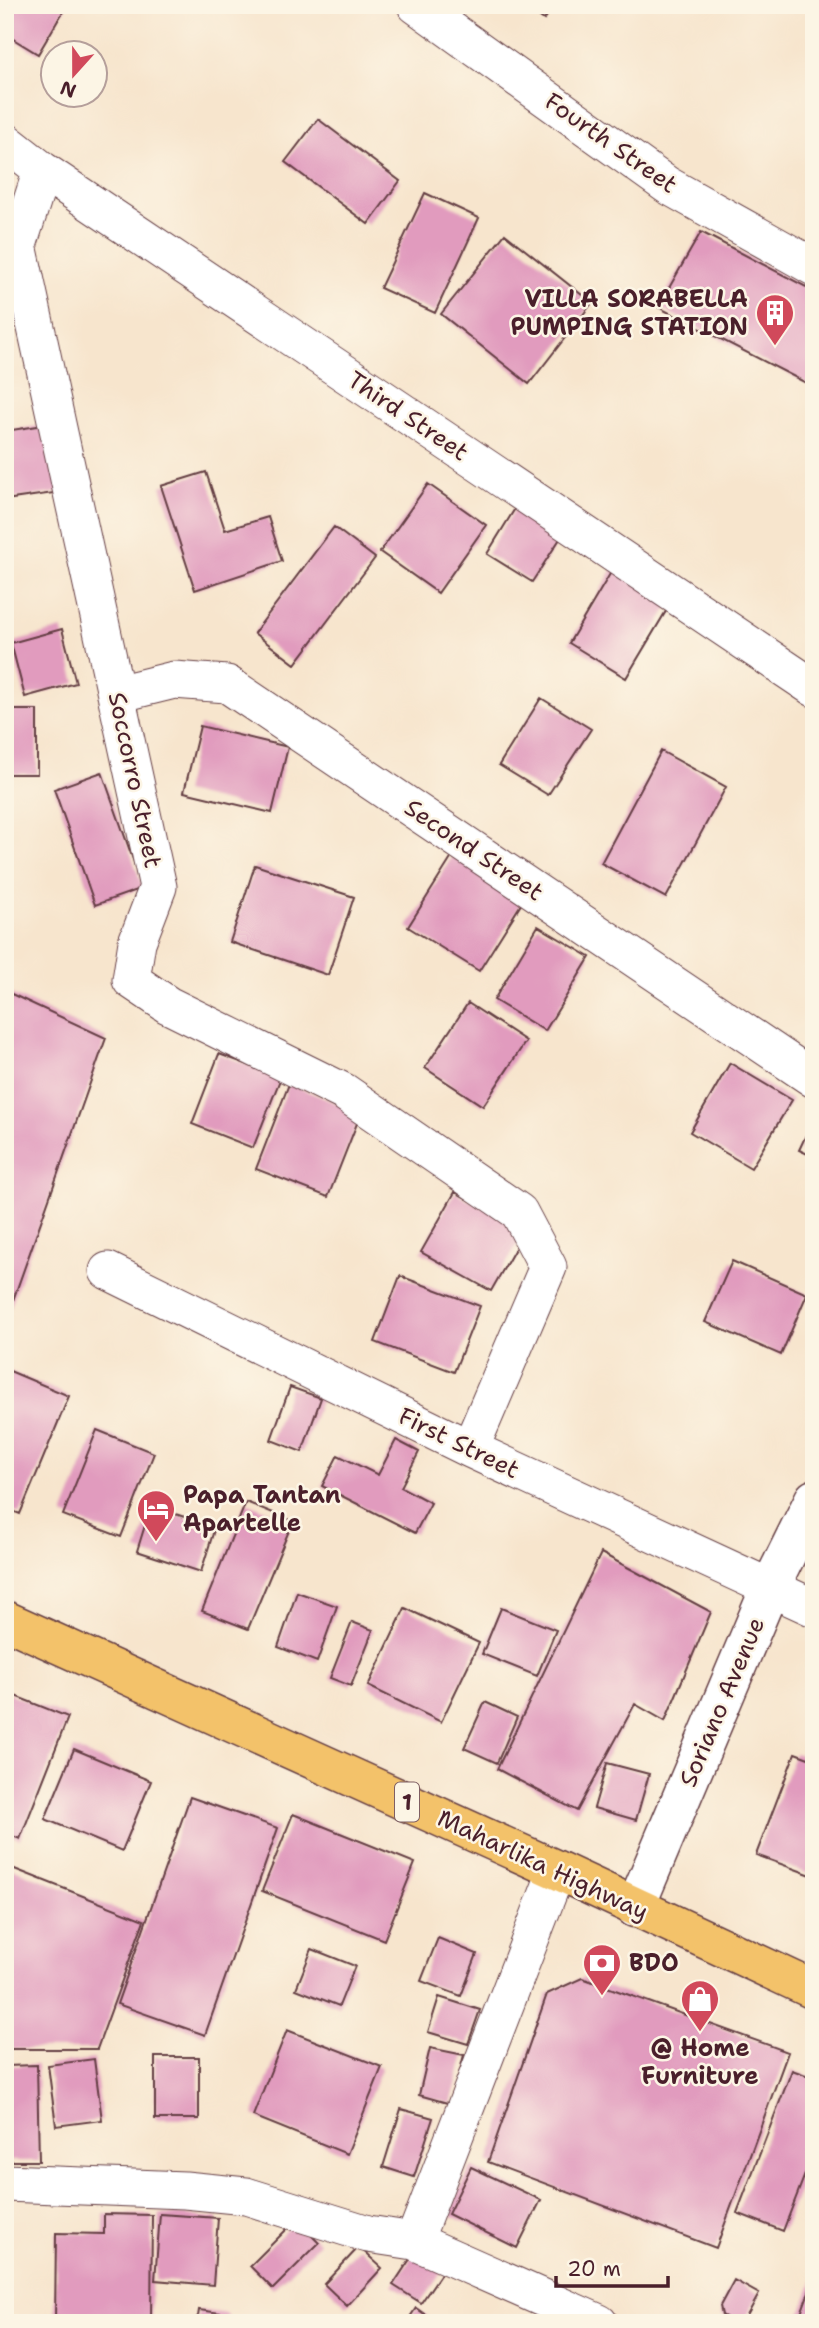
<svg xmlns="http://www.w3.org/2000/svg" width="819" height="2328" viewBox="0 0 819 2328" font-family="'Shantell Sans',sans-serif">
	<rect width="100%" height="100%" fill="#fcf5e5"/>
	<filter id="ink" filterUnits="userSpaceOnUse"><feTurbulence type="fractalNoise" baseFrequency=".0143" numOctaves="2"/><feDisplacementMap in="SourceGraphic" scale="14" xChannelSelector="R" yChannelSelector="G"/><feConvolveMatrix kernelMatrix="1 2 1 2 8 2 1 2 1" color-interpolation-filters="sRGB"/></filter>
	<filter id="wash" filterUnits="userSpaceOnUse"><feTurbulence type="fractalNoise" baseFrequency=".00686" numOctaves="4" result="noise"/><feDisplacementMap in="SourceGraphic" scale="28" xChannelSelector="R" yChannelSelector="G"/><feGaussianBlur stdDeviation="1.57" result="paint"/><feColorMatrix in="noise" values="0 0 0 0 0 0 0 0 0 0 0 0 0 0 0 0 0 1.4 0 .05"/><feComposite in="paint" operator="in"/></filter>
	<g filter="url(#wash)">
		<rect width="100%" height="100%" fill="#f7e5cd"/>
		<g id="blocks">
			<path fill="#e19bbe" d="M5,5h62l-29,49 -33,-20z
				M524,5h31l-11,15z
				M318,119l82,62 -32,43 -83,-62z
				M425,193l54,25 -44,95 -55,-25z
				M701,232l113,59v96l-156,-80z
				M505,234l87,69 -63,81 -88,-70z
				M51,424l10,68 -56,8v-69z
				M206,472l19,58 43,-13 14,44 -87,29 -34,-104z
				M428,484l58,41 -48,68 -58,-41z
				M519,502l46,29 -33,51 -45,-28z
				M334,527l41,31 -80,106 -41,-31z
				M617,562l58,34 -49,82 -57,-35z
				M62,629l14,54 -51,14 -14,-54z
				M541,698l50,31 -43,66 -49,-30z
				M5,710h32v64h-32z
				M200,726l88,21 -16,66 -88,-21z
				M661,751l65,36 -60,111 -65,-35z
				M102,772l41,116 -48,17 -41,-116z
				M457,849l71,44 -49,78 -71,-44z
				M255,865l99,32 -26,78 -98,-33z
				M538,926l52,31 -45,74 -51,-31z
				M5,991l101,47 -100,282h-1z
				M468,1003l58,38 -43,65 -58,-38z
				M219,1054l62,23 -28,71 -61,-24z
				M730,1063l62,37 -41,68 -61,-36z
				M289,1084l72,29 -33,84 -72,-28z
				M814,1118v39l-15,-7z
				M455,1192l70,39 -34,60 -70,-39z
				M732,1261l75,33 -26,61 -76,-33z
				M400,1276l80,30 -26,66 -79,-30z
				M5,1369l64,27 -49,118 -15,-6z
				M290,1387l31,11 -19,54 -31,-12z
				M97,1430l57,23 -33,84 -58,-22z
				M396,1440l23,12 -18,35 30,16 -16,30 -93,-47 16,-31 40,20z
				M246,1502l47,19 -45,108 -46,-18z
				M151,1506l64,21 -14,45 -64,-21z
				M601,1553l110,59 -46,109 -30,-17 -58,107 -80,-42z
				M297,1592l40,14 -20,56 -39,-15z
				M405,1608l74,35 -38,79 -73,-36z
				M501,1608l55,22 -19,46 -55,-22z
				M352,1622l21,8 -22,56 -21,-8z
				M5,1692l63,25 -48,122 -15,-6z
				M485,1702l32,15 -20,46 -33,-15z
				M74,1749l77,32 -29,70 -77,-32z
				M795,1753l19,7v116l-58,-21z
				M607,1763l42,11 -13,46 -42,-12z
				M190,1797l88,31 -73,207 -88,-31z
				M293,1814l122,49 -31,77 -122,-49z
				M12,1868l132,52 -47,129h-92v-164z
				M438,1938l39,16 -16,42 -40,-15z
				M312,1949l43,17 -16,40 -43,-17z
				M582,1978l206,74 -72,196 -228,-86 59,-168z
				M439,1997l41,13 -12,34 -40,-12z
				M287,2030l95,37 -35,87 -94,-38z
				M430,2048l34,7 -13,49 -32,-9z
				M155,2057h44v62h-44z
				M94,2059l8,61 -46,6 -8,-61z
				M37,2065l2,96h-34v-95z
				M792,2070l22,8v73l-31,80 -46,-18z
				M401,2109l32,9 -19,59 -31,-10z
				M471,2167l70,33 -24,48 -69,-34z
				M104,2214l48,1 -1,108h-96l1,-90 48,1z
				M160,2214l58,4 -5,67 -58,-5z
				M296,2220l23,23 -46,46 -23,-23z
				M359,2247l23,21 -35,38 -23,-22z
				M416,2250l28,19 -23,34 -28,-18z
				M814,2278v45h-5l-10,-4z
				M734,2280l25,14 -16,29h-7l-14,-8 -2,-9z
				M416,2308l21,15h-31z
				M199,2310l29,4 -1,9h-30z"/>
		</g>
	</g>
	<g filter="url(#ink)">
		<use href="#blocks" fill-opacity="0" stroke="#643d43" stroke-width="2"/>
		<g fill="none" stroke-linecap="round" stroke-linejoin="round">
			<defs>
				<path id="minor" d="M416,5l251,180 147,82
					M5,141l37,29 772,518
					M42,170l-24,75 140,642 -21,55 -6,38 37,25 176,87 175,120 29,55 -78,182
					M117,694l57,-14 53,4 587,395
					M108,1271l362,178 344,159
					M5,2183l180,7 61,6 122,38 46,7 143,-371
					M414,2241l185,82"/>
				<path id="tertiary" d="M635,1908l135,-320 44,-89"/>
				<path id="primary" d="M5,1620l552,250 257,120"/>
			</defs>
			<use href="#minor" stroke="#643d43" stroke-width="39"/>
			<use href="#tertiary" stroke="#643d43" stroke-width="41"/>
			<use href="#primary" stroke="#643d43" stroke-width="41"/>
			<use href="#minor" stroke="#fff" stroke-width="37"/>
			<use href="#tertiary" stroke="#fff" stroke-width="38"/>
			<use href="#primary" stroke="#f3c26a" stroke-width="38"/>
		</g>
	</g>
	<defs>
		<symbol id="building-pin" viewBox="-11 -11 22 30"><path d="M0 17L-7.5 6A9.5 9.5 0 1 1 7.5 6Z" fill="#d1495b" stroke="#fcf5e5"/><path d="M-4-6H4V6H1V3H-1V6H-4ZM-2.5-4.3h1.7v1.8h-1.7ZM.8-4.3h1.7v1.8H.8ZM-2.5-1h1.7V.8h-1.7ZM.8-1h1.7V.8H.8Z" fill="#fff"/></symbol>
		<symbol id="hotel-pin" viewBox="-11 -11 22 30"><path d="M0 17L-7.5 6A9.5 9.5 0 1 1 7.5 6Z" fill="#d1495b" stroke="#fcf5e5"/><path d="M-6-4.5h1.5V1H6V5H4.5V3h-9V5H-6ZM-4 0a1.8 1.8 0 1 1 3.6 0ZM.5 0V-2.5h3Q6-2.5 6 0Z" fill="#fff"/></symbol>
		<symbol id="bank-pin" viewBox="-11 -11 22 30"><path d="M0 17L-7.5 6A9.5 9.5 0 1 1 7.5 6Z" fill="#d1495b" stroke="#fcf5e5"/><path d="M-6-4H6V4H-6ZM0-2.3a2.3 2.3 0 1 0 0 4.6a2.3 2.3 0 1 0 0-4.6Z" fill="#fff"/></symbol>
		<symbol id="shop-pin" viewBox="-11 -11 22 30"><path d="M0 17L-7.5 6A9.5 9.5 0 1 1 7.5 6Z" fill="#d1495b" stroke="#fcf5e5"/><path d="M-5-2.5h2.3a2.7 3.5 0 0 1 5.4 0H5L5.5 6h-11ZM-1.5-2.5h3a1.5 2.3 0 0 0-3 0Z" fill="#fff"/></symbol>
	</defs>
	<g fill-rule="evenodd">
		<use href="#building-pin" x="753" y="291" width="44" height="60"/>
		<use href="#hotel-pin" x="134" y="1487" width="44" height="60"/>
		<use href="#bank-pin" x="580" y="1941" width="44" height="60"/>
		<use href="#shop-pin" x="678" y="1977" width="44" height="60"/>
	</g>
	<g text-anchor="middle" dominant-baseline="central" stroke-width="5" stroke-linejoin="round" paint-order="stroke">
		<rect fill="#fcf5e5" stroke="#7f5f63" stroke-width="2" x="395" y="1782.5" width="24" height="39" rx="5"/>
		<g font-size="23" font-weight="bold" fill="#4a1f2b">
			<text x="407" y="1802">1</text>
		</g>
		<g font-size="24" fill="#4a1f2b" stroke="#fcf5e5">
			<text transform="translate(611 143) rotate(35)">Fourth Street</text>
			<text transform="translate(408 416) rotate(34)">Third Street</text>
			<text transform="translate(135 780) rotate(78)">Soccorro Street</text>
			<text transform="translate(474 850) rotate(34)">Second Street</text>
			<text transform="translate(459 1443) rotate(26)">First Street</text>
			<text transform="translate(722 1702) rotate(-67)">Soriano Avenue</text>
			<text transform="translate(543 1865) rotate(25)">Maharlika Highway</text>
		</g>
		<g font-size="24" font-weight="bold" fill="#4a1f2b" stroke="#fcf5e5" text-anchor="start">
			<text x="748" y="299" text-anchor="end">VILLA SORABELLA<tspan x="748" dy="28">PUMPING STATION</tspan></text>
			<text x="183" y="1495">Papa Tantan<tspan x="183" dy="28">Apartelle</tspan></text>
			<text x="629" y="1963">BDO</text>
			<text x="700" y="2048" text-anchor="middle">@ Home<tspan x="700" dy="28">Furniture</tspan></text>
		</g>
	</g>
	<rect width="819" height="2328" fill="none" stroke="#fcf5e5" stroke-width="28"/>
	<g transform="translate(74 74) rotate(201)"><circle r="33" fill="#fcf5e5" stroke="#b59f9b" stroke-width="2"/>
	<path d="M0-5L12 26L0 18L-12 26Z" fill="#d1495b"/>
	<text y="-10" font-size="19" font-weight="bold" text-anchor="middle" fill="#4a1f2b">N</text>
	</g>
	<path d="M556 2276v10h112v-10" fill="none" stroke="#4a1f2b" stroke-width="3.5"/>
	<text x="567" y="2276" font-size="21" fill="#4a1f2b" stroke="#fcf5e5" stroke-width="5" paint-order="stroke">20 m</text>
</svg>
